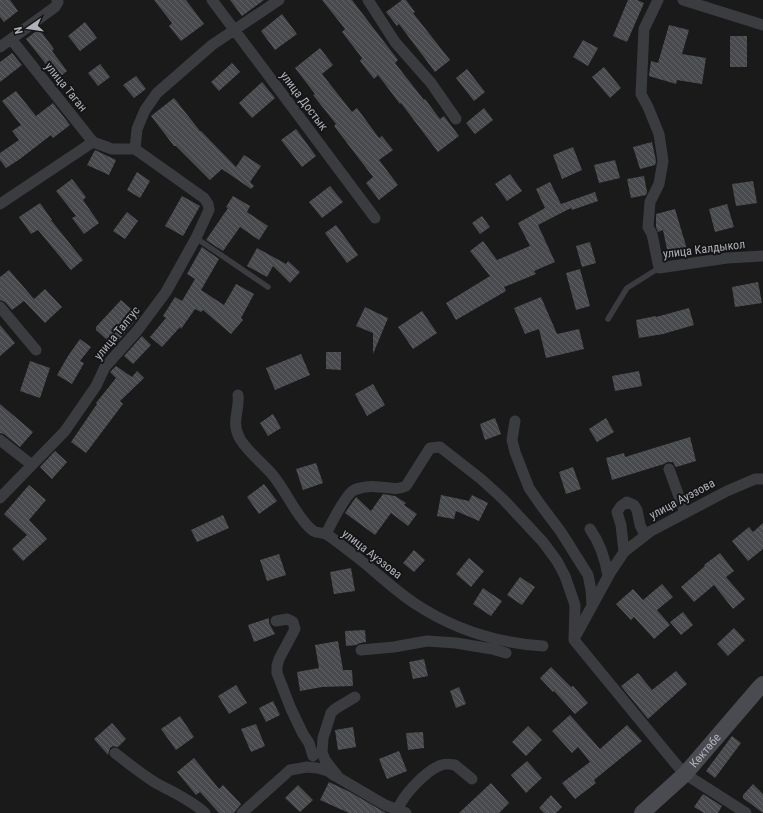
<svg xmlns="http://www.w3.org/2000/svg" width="763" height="813" viewBox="0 0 763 813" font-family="'Roboto Condensed',sans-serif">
	<defs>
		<pattern id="building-back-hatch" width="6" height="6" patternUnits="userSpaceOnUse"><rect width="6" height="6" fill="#494a4d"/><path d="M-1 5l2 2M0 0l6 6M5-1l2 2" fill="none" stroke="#616265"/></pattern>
	</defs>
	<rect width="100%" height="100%" fill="#1a1a1b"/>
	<path fill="url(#building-back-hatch)" d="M0,0h10l8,11 -14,11 -4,-5z
		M154,0h32l18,24 -23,17 -12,-15 3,-3z
		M230,0h34l-22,16z
		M322,0h30l46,60 -3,3 29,37 1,-1 15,20 4,-3 15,20 -21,16 -37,-49 -1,1 -22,-29 -4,4 -14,-18 2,-3 -20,-26 3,-3z
		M402,0h4l9,12 -2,1 37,47 -15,12 -36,-48 -2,2 -11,-14z
		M628,0h9l7,3 -17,39 -14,-6z
		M282,14l15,20 -22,16 -14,-19z
		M85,22l12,16 -17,13 -12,-15z
		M669,25l20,5 -7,24 24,4 -4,26 -25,-4 -1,4 -27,-8 2,-15 7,2z
		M39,29l15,20 -2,2 15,20 -11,9 -8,-12h1l-23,-29z
		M730,36h17v31h-17z
		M583,40l15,8 -10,18 -15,-9z
		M320,48l13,17 -11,9 30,38 5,-4 22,30 3,-2 11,14 -14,10 19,25 -19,15 -13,-17 7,-6 -39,-51 2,-2 -23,-29 2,-1 -20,-26z
		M12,53l10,12 -22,17v-20z
		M232,63l8,9 -21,19 -8,-9z
		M100,64l10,13 -12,9 -10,-13z
		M604,67l17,21 -11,10 -18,-21z
		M467,69l18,23 -11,9 -18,-23z
		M136,76l10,13 -12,9 -11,-13z
		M262,82l13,16 -23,20 -13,-15z
		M16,91l20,25 17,-13 17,22 -17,13 -2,-3 -31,24 -14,9 -6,-8v-7l19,-13 -7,-9 9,-6 -19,-24z
		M174,98l26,33h1l35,36 8,-12 17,11 -11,16 4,4 -3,3 -29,-20 -12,11 -34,-34h-2l-23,-30z
		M484,108l9,12 -18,14 -9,-11z
		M296,129l20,27 -14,11 -21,-27z
		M652,142l4,19 -1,4 -15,4 -7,-22z
		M573,147l9,23 -20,9 -9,-24z
		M95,150l21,10 -7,15 -22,-10z
		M615,160l5,18 -21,5 -5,-18z
		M137,172l13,9 -10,17 -13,-8z
		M510,174l12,17 -15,10 -12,-17z
		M644,176l3,16 -1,3 -15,3 -4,-19z
		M72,179l14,18 -3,3 16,23 -15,11 -12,-16 4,-2 -20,-25z
		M753,181l4,22 -21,3 -4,-22z
		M550,182l11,22 34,-12 3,9 -26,9 -1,-2 -33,17 17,37 -21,9 2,3 -32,13 2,4 -50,29 -10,-17 44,-27 -20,-25 13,-10 14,19 33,-14 -12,-23 27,-15 -9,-19z
		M330,186l13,16 -21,16 -13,-16z
		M182,196l18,10 -17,30 -18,-10z
		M233,196l17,10 -3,6 21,14 -9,14 -19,-13 -17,24 -17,-11 22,-32 -2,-1z
		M40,203l12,17h-1l32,40 -12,10 -33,-40 -7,4 -12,-17z
		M727,204l7,23 -19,5 -6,-23z
		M675,209l14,47 -20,3 -6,-29 -5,2 -2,-5v-13z
		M127,212l11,9 -13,18 -12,-8z
		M482,216l8,11 -10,7 -8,-11z
		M336,225l22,30 -11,8 -22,-30z
		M590,242l6,21 -14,4 -6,-21z
		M202,247l17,12 -18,31 23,15 12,-21 18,10 -13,24 2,2 -12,14 -28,-24 -2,2 -6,-3 -14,20 -1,-2 -18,20 -12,-10 16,-19 -3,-2 12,-19 7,4 13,-22 -8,-5z
		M257,248l29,16 2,-3 12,11 -10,11 -17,-17 -6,11 -20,-11z
		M580,269l10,37 -14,4 -10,-37z
		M9,270l25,29 11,-10 17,18 -17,16 -21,-22 -12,9 -7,-8 -5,-2v-23z
		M758,282l4,21 -27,4 -3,-20z
		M541,297l16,37 22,-5 5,20 -38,9 -7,-29 -14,5 -11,-26z
		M121,300l18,16 -25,30 -18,-16v-3z
		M365,307l23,11 -15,36v-21l-17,-7z
		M689,308l5,17 -31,9 -24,4 -3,-18 20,-4v1z
		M422,311l15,22 -24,16 -15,-22z
		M0,325l15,18 -15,13z
		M142,336l9,9 -18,19 -9,-8z
		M80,339l11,8 -11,14 4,2 -12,21 -15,-9 11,-19z
		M326,352h15v18l-15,-1z
		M301,354l9,21 -35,15 -9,-22z
		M30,361l20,7 -10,30 -20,-7z
		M116,366l16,11 5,-6 7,7 -24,23 3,3 -37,49 -15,-11 26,-38 -1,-1 20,-25 -6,-6z
		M639,371l3,15 -27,5 -3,-15z
		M373,384l12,21 -18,11 -12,-22z
		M0,404l33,28 -13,15 -16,-13 -4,-1z
		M273,414l8,14 -13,8 -8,-13z
		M495,418l6,16 -16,6 -5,-16z
		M606,418l8,14 -17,10 -8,-13z
		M690,437l6,24 -20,6 -3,-5h-6l-3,2 -52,16 -6,-22 18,-5 1,4z
		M55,451l12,11 -15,17 -12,-12z
		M316,463l7,20 -20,7 -7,-21z
		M573,467l8,22 -15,5 -7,-22z
		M264,484l13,17 -18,13 -12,-17z
		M29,485l17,15 -17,20 18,19 -24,22 -11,-12 15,-14 -23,-21z
		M383,494l12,2 11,7 -2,2 13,9 -9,12 -17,-13 -16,22 -30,-22 11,-16 15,14z
		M441,495l28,6 3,-6 16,8 -9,18 -23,-10 -2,8 -17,-3z
		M223,515l6,13 -32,14 -6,-12z
		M763,523v26l-15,12 -16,-20 17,-14 4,5z
		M414,550l11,10 -11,12 -11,-9z
		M720,553l14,18 -8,6 19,22 -12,10 -19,-24 -20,17 -13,-15 24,-21 -1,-1z
		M279,554l7,21 -19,6 -7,-21z
		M469,558l15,13 -13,16 -15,-13z
		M351,568l4,23 -21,3 -4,-22z
		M520,577l15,10 -13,18 -15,-10z
		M662,584l11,13 -16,13 13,15 -16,14 -20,-22 -3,3 -15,-16 17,-15 10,11z
		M483,588l19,13 -11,15 -18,-12z
		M683,612l10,13 -12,10 -11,-13z
		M269,618v5l6,11 -21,8 -6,-17z
		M734,628l11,12 -17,16 -11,-12z
		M365,630l1,12 -6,1 -4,2 -10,1 -1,-15z
		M338,641l5,29h9l1,16 -31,1 -22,4 -3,-19 22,-4 -4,-23z
		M424,659l4,17 -15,3 -4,-17z
		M551,667l20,20 2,-1 15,17 -13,11 -21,-23 -1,1 -13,-14z
		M676,671l11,13 -39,35 -27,-33 17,-13 14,17z
		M236,685l11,18 -18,11 -11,-18z
		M459,687l7,17 -10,4 -6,-17z
		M273,701l7,14 -14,7 -7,-14z
		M570,715l30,34 27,-24 15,16 -48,39 2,3 -21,16 -13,-16 28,-21 -12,-15 -6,6 -20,-22z
		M180,716l14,21 -18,13 -15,-21z
		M112,723l14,16 -8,8 -5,-1 -3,2 -2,7 -14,-16z
		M256,724l9,22 -14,6 -10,-23z
		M528,726l14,14 -16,16 -14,-14z
		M353,727l3,20 -18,3 -3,-20z
		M423,732l1,16 -16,2 -2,-17z
		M732,736l9,7 -26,35 -9,-7z
		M399,751l8,20 -20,8 -8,-20z
		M194,758l25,31 4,-4 18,19 -7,9h-15l-19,-21 -4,3 -19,-23z
		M527,761l15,17 -16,15 -15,-18z
		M329,782l21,10 36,21h-37l-29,-13z
		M491,783l18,20 -10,10h-40z
		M753,784l10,10v19l-20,-15v-3z
		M298,785l15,15 -13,12 -15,-14z
		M703,794l19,12 -4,7h-14l-10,-6z
		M551,795l11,12 -6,6h-12l-5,-5z"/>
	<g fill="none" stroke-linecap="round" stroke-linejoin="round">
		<path stroke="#3b3c40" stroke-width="5.5" d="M196,238l72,49
			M608,319l19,-31 32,-20"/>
		<path stroke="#3b3c40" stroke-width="11" d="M212,0l163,218
			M368,0l27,42 36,41 25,36
			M658,0l-14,29 -3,65 7,13 11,27 4,27 -4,23 -9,18 -2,25 4,7 7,34 68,-10 36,-2
			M683,0l80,25
			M11,39l44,-32 3,-5 -1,-2
			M0,47l11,-8 82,103
			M135,149l2,-20 8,-19 12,-17 55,-48 67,-45
			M0,204l93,-62
			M0,307l36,43
			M238,395c2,15 -7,26 1,42 5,11 23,26 32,36 14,16 22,37 36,52 9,10 9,6 19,9 6,3 20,15 27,20 21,16 40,35 61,49 39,26 83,40 129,43
			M515,421l-3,19 3,12 14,36 11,16 21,28 27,43 3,15 1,15
			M0,440l32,25
			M669,469l16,44
			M0,498l65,-67 31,-45 9,-19 32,-36 29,-39 30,-54 13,-28 -1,-6 -4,-6 -69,-49h-23l-19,-7
			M590,529c10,14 15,29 18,47
			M326,534c5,-10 19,-39 28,-44 8,-3 17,-4 25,-3 10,0 16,4 27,-1l24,-38 10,-1 41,32 22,20 40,43 14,19 8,15 10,29 -1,35 101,123 10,11 61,39
			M624,552l-3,-27 -4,-13 4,-6 6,-4 7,3 3,5 3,15 5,10
			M276,621l11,-2 6,3 2,7 -16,30 -2,7v7l14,36 12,25 6,9 4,13
			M575,637l35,-64 14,-21 27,-21 76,-40 28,-12h8
			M361,650l33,-3 33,-6 29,2 36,6 14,4
			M355,697l-20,12 -4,4 -8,25 -1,14 3,8 14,18 46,27 21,8
			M115,753c14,11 26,21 41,30 16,9 35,17 49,30
			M398,809c5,-14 27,-37 41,-43 5,-3 11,-2 16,-1l17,14
			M242,813l48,-43 17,-3 10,1 11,3 7,5"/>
		<path stroke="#494b50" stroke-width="16" id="s1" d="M642,813l43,-39 73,-85 5,-5"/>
	</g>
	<g text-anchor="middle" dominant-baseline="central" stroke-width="4" stroke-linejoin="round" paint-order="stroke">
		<g font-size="12" fill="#aeb1b9" stroke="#151516">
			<text transform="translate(66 87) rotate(51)">улица Таган</text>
			<text transform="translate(304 101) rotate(53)">улица Достык</text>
			<text transform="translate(704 249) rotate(-7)">улица Калдыкол</text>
			<text transform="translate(117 333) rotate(-51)">улица Талтус</text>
			<text transform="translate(682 499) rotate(-28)">улица Ауэзова</text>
			<text transform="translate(372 554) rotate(38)">улица Ауэзова</text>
			<text stroke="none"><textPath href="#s1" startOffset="89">Көктөбе</textPath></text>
		</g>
	</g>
	<g transform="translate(28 28) rotate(257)" stroke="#151516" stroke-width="3" paint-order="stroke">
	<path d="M0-3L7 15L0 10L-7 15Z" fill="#aeb1b9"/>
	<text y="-6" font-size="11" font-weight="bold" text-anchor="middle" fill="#aeb1b9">N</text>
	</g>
</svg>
